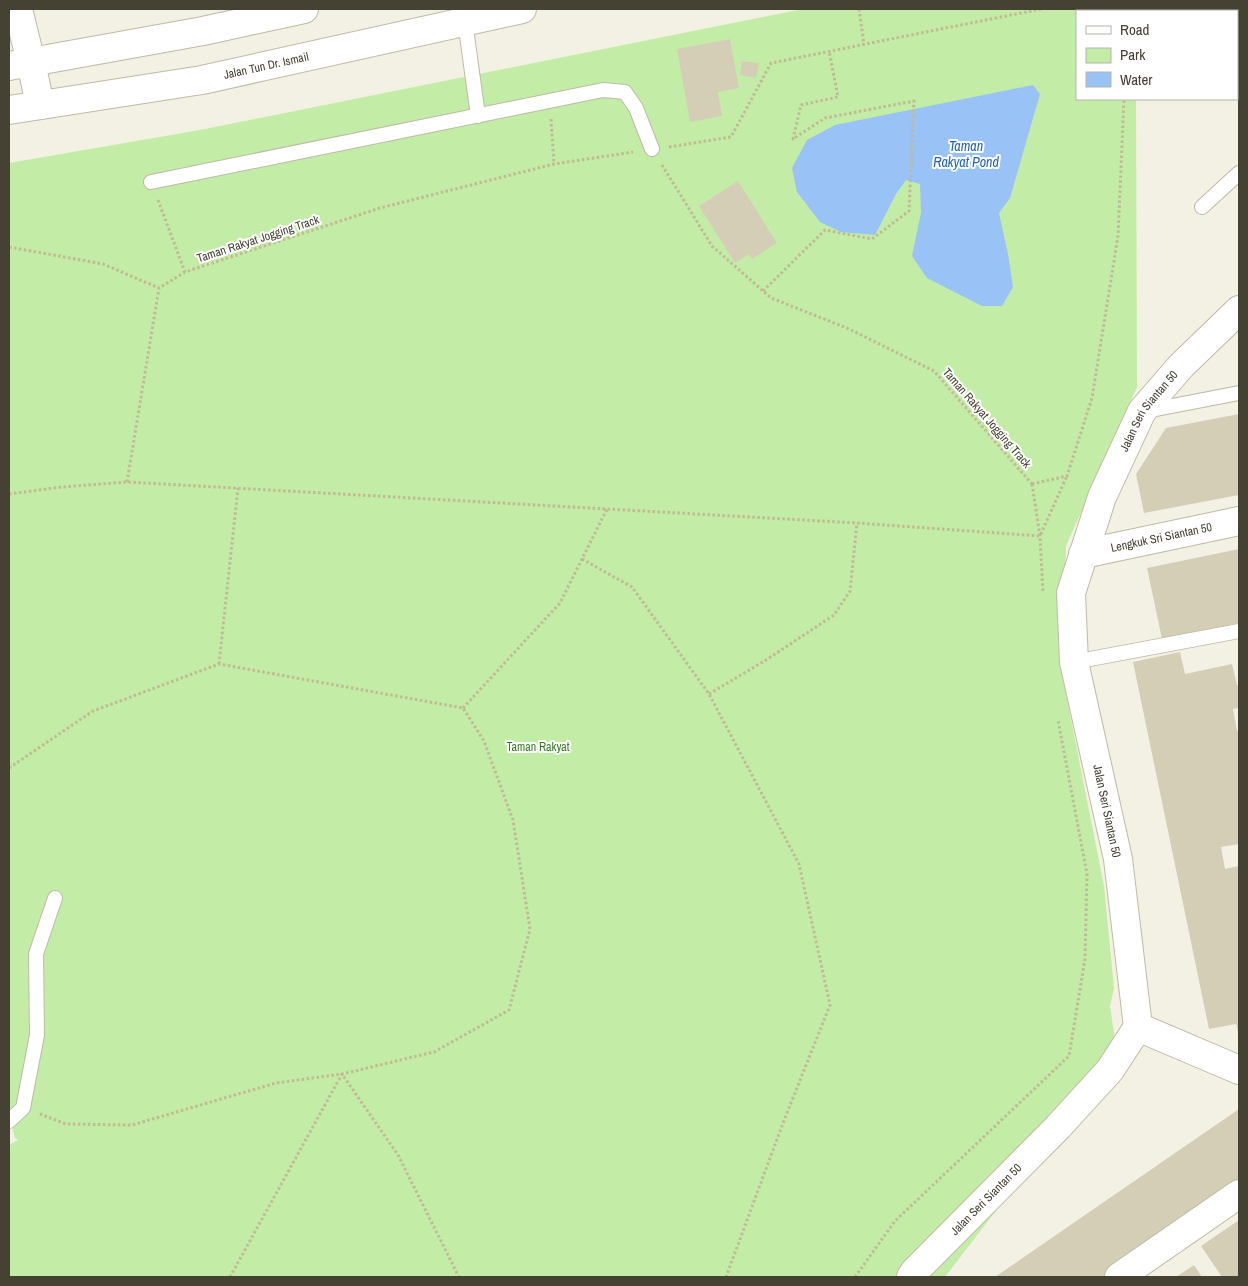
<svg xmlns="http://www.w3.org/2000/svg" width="1248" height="1286" viewBox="0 0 1248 1286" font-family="'Archivo Narrow',sans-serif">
	<rect width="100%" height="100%" fill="#f3f1e3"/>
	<path fill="#c3eca7" d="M803,9h333v2h-59v88h59l1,288 -71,159 -3,133 41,207 10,102 -4,18 7,47 -172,224h-936v-132l9,-5 -3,-2 -6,-22v-953l191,-33z"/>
	<path fill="#99c2f6" d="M1033,85l7,9 -30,104 -11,15 9,41 5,33 -11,19h-20l-55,-28 -15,-22 9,-43 -1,-29 -14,-4 -10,14 -21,41 -34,-3 -21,-10 -23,-30 -5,-24 15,-28 28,-15z"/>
	<path fill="#d5ceb7" d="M1163,9h76v81l-2,1v-80h-74z
		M730,39l9,49 -21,4 4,24 -32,6 -13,-73z
		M742,61l17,2 -3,15 -16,-3z
		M738,181l39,62 -25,16 -3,-5 -14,9 -36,-57z
		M1239,414v81l-95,18 -8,-39 30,-46z
		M1239,549v74l-77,16 -15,-71z
		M1180,652l5,22 47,-10 5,21h2v23l-6,1 4,22 2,-1v114l-18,3 4,22 14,-3v171l-3,-13 -27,5 -76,-367z
		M1239,1109v81l-126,87h-118z
		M1239,1220v57h-17l-21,-31z
		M1194,1265l8,12h-26z"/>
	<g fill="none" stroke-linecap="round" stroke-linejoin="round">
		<defs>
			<path id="service" d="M465,21l13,95
				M151,182l452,-92 22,2 11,16 16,41
				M1202,207l37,-34
				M1146,411l93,-18
				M1074,662l165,-31
				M9,1121l14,-13 14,-73 -1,-81 19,-56"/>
			<g id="minor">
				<path d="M18,9l13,53 9,43"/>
				<path id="s1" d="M1083,554l156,-33"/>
				<path d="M1138,1027l101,43"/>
				<path id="s2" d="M911,1277l4,-6 143,-144 52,-57 28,-43 -20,-168 -44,-197 -3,-69 31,-96 40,-86 39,-45 58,-56"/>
				<path d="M1119,1277l120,-83"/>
			</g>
			<g id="tertiary">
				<path d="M9,66l194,-35 101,-22"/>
				<path id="s3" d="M9,110l193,-30 320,-71"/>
			</g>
		</defs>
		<use href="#service" stroke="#bfbaa5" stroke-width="16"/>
		<use href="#minor" stroke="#bfbaa5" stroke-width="30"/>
		<use href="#tertiary" stroke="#bfbaa5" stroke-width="30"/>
		<path stroke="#c2b995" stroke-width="3" stroke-dasharray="2.5 2.5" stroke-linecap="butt" d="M859,9l5,35
			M1119,9l1,2
			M551,119l3,45
			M669,147l62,-10 40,-74 270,-54
			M662,165l50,81 59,52 76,30 87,43 98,113
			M158,200l27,72
			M9,247l94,17 56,24
			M763,291l62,-61 47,9 37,-28 5,-110 -89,17 -32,21 8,-34 37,-8 -9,-46
			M127,482l32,-194 26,-16 195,-64 174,-44 79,-12
			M1032,484l8,52 3,57
			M1032,484l35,-8 25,-78 26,-162 6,-137
			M9,494l53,-7 65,-5 730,41 183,13 27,-60
			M582,559l50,28 77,107 90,170 31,141 -47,118 -57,154
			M219,664l19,-176
			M709,694l57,-34 68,-45 16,-24 7,-68
			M463,708l97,-105 47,-94
			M9,768l84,-57 126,-47 244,44 21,33 29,79 17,109 -21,81 -75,42 -92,22 -66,9 -144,42 -66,-1 -26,-10
			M230,1277l112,-203 56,81 61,122
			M855,1277l40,-56 174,-165 16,-97 2,-85 -29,-154"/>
		<use href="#service" stroke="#fff" stroke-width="14"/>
		<use href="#minor" stroke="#fff" stroke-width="28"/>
		<use href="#tertiary" stroke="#fff" stroke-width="28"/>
	</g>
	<g text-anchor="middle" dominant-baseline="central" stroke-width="4" stroke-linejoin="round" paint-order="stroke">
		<g font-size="12" fill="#454133" stroke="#fff">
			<text stroke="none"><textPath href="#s3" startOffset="261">Jalan Tun Dr. Ismail</textPath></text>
			<text transform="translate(258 239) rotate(-18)">Taman Rakyat Jogging Track</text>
			<text stroke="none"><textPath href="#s2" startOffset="978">Jalan Seri Siantan 50</textPath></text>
			<text transform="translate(987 418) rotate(49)">Taman Rakyat Jogging Track</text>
			<text stroke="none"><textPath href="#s1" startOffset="80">Lengkuk Sri Siantan 50</textPath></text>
			<text transform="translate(1107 811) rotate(78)">Jalan Seri Siantan 50</text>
			<text stroke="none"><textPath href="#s2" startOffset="108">Jalan Seri Siantan 50</textPath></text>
		</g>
		<g font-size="12" fill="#367b21" stroke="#fff">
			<text x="538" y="747">Taman Rakyat</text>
		</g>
		<g font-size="14" font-style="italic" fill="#2363ba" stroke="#fff">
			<text x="966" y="146">Taman<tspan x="966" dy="16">Rakyat Pond</tspan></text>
		</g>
	</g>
	<rect width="1248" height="1286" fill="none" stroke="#454133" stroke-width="20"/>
	<rect x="1076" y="10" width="162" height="90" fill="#ffffff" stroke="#b5b3ad"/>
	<rect x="1086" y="26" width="25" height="8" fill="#ffffff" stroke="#b5b3ad"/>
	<text x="1120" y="35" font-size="15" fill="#454133">Road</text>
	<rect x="1086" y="48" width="25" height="15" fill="#c3eca7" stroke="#b5b3ad"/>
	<text x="1120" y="60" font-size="15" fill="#454133">Park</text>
	<rect x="1086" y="72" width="25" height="15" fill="#99c2f6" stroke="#b5b3ad"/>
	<text x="1120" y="85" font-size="15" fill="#454133">Water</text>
</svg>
